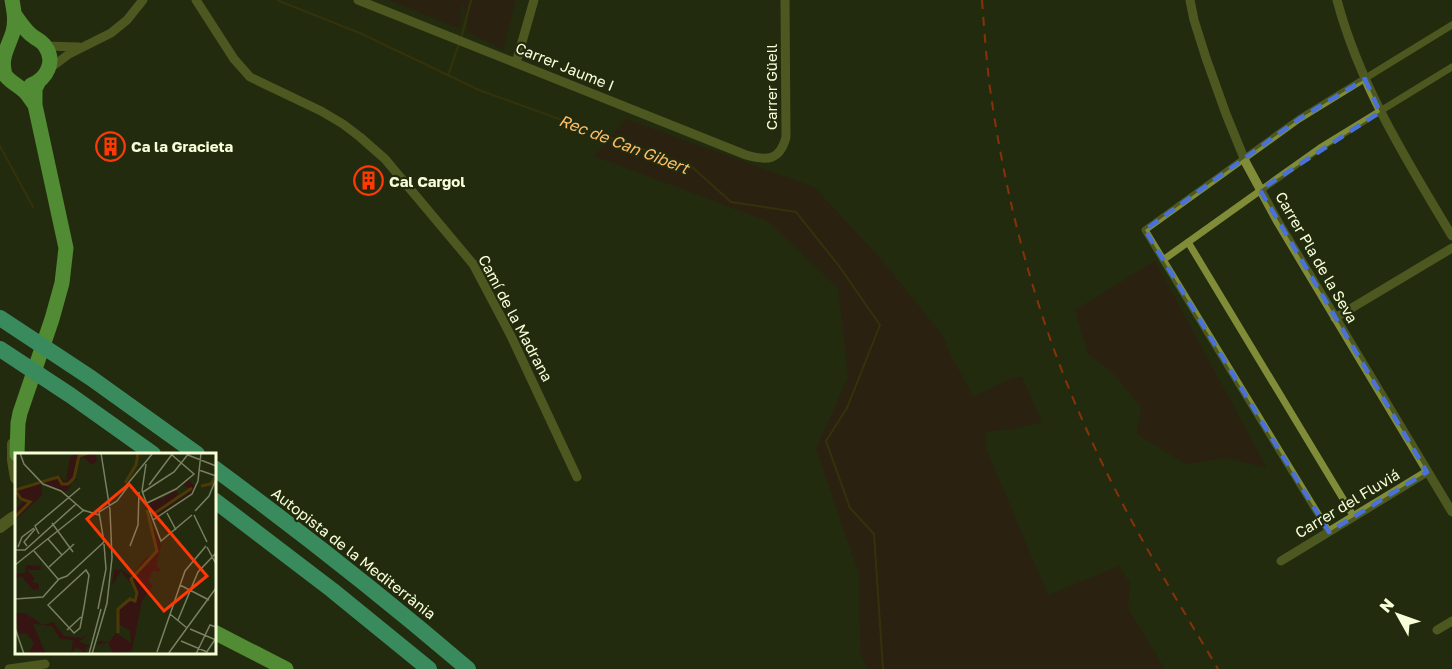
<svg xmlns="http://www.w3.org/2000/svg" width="1452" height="669" viewBox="0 0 1452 669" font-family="'Golos Text',sans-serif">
	<rect width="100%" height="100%" fill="#232b0f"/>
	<path fill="#351412" d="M389,0h127l-13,50 -35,-18 -5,-31 -3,28z
		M626,119l188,68 66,71 61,75 10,22 22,42 39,-19 10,-1 20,45 -29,7 -27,3v16l62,147 71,-29 11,17 -2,25 37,61h-298l-7,-17 -1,-78 -43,-125 32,-72 -10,-89 -69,-66 -175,-66z
		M1155,261l112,207 -40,-10 -42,6 -48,-30 4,-27 -30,-36 -23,-17 -13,-44z"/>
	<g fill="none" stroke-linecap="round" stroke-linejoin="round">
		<path stroke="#4b3a07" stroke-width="2" d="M277,0l85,34 117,56 213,77 39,35 65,10 43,54 41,59 -33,83 -21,33 24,67 24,26 9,135
			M461,39l10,-39
			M448,75l11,-31
			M0,146l33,61"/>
		<path stroke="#808c37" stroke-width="7" d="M1188,242l166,275
			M1163,260l157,-112 132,-81
			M1329,532l-184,-302 154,-111 153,-94"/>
		<path stroke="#808c37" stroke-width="9" d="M196,0l38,59 16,18 71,34 22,13 17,13 25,22 88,105 38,72 66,141
			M358,0l388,155c21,6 34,6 40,-18l-1,-137
			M1190,0l4,20 12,38 20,56 20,49 32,59 174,290
			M1337,0c23,86 70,161 115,236
			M45,46l34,1
			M516,63l18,-63
			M49,69l20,-15 42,-21 16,-13 16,-20
			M1335,318l117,-70
			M1281,561l146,-89
			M1437,630l15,-9
			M9,669l36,-5"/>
		<path stroke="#808c37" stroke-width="12" d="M13,444v16l3,18
			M0,527l12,-9 4,-2"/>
		<path stroke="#8aff60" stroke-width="15" d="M12,0c2,11 4,21 1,32 -5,16 -13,25 -8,43 4,6 12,10 18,15 5,4 8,10 12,15
			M15,15c5,7 11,17 19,22 4,3 8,4 11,9 11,15 2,33 -14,39
			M17,454l1,-31 2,-10 32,-94 10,-36 4,-35 -31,-143v-16l4,-8
			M214,632l72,37"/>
		<path stroke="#54ffbf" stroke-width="16" d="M0,318l91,60 106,76
			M0,349l70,46 83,59
			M214,468c87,64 172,131 254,201
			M214,500l118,90 97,79"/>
		<path stroke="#ff3905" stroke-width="2" stroke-dasharray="9 8" stroke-linecap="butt" d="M982,0c2,27 4,54 7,81 16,119 47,236 96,345 37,85 86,164 133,243"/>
	</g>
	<path d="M0 0H1452V669H0ZM1365,79l15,33 -120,78 167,282 -98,60 -184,-302 154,-111z" fill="#232b0f" fill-opacity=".55" fill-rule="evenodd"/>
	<path fill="none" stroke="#4971d8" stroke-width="4.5" stroke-dasharray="12 8" stroke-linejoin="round" d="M1365,79l15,33 -120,78 167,282 -98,60 -184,-302 154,-111z"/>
	<defs>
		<symbol id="building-ring" viewBox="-11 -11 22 22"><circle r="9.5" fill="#232b0f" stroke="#ff3905" stroke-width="1.5"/><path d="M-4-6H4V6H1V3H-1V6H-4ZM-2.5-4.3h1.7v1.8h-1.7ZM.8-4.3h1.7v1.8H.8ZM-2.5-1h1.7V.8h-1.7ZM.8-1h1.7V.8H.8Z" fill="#ff3905"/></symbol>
	</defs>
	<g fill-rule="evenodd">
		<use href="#building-ring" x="94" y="130" width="33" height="33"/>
		<use href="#building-ring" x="352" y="164" width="33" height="33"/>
	</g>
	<g text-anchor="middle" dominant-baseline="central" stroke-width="4.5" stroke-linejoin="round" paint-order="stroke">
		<g font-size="15" fill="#f7ffd9" stroke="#232b0f">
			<text transform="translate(565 66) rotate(22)">Carrer Jaume I</text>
			<text transform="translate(771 87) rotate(-90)">Carrer Güell</text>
			<text transform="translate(1317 257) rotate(60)">Carrer Pla de la Seva</text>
			<text transform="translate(516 318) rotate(62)">Camí de la Madrana</text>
			<text transform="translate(1347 503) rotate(-31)">Carrer del Fluviá</text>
			<text transform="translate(354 553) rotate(38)">Autopista de la Mediterrània</text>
		</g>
		<g font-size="15" font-weight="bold" fill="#f7ffd9" stroke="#232b0f" text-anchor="start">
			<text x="131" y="146">Ca la Gracieta</text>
			<text x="389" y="181">Cal Cargol</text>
		</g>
		<g font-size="16" font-style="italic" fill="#ffbe67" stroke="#232b0f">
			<text transform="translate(624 144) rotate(21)">Rec de Can Gibert</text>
		</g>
	</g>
	<g transform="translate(15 453)">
		<rect width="201" height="201" fill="#232b0f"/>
		<path d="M62,0h18l2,8 -5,4 -10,-9 -7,17 2,7 -5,1 -3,8 -5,3 -20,-9 15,-8 7,7 4,-25zM174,27l6,7 -3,5 -39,26 -4,-15 13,-5 4,8 -3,-8 13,-8 2,4 -8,9 19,-15 -6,-3zM26,29l1,13 -27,26v-11l8,-8 -8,-5v-9zM136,77h4l6,15 -5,21 4,3 -2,3 -5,-2 -5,12 5,3 -11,16 -10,50 -19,3 -5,-12 -11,3 1,-4 11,1 7,-9 15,10 -1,-12 -13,-8v-9l3,-8 14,-7 3,-8 -16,-20 -9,14 2,-15h8l10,7 12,-18 12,-7zM11,112l15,1 -1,4h-13l8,8 -3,4 7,2v5l-6,1 -12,-14 -6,3v-5l10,-1zM0,160h10l18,12 10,-3 11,14 17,2 7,-4 -9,8 13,4 -5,1 -2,7h-9l7,-3 -7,-4 -5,7 2,-14 -13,-1 -8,-13 -19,-2 13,30h-18l6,-11 -8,-10 -7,1z" fill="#351412"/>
		<path fill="none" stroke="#4b3a07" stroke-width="3" d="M110,30l11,-18 2,-12M186,33l10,-2 4,-7M137,62l40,-27M0,64l15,-15 -9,-3 -6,-9 43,-13 4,7h6l6,-6 5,-22 9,-3M103,180v-24l12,-10 5,2 2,-8 -6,-14 26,-28 -10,-41"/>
		<path fill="none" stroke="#788060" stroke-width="1.5" d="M5,0l4,11 19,20 18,7 22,19 16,5M173,2l28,11M184,17l17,6M134,32l24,-32M110,34l28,-34M127,38l19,50 31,-26M127,38l4,-27M128,39l31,-20 15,-19M132,50l29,-14 18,-15 -22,-19M180,58l14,-15 7,-17M152,60l9,17M179,62l13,27M138,67l39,-26 6,-13 3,-28M37,70l21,29M24,81l-4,-8 45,-38M33,86l14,16M89,89l-5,-30 18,-11 12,-16M12,93l-3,-4 11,-13M115,93l8,-21 1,-33M3,94l4,-10 12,-9M192,94l9,17M0,97h10l51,-46M19,98l24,28M0,112l69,-55M34,114l25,-23M71,117l3,5 -5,32 -4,21 -6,5 -26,-28zM165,132l29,15M0,146l28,-2 16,-18 8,-3 37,-34M83,156l8,-40 -2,-25M155,161l17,14M163,167l20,-48 18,-19M0,175l9,26M175,176l26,11M52,177l14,-13M166,188l26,11M142,199l28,-81 21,-25M191,200l10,-15M74,201l12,-45M77,201l15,-51 5,-45 -2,-48 -9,-57M153,201l48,-66M181,201l14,-29 6,2"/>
		<path fill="#ff3905" fill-opacity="0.15" stroke="#ff3905" stroke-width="3" d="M114,31l78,92 -43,35 -77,-92z"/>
		<rect width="201" height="201" fill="none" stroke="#f7ffd9" stroke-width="3"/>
	</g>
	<g transform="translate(1398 615) rotate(310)" stroke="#232b0f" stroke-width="4.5" paint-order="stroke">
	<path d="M0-4.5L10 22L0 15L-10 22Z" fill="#f7ffd9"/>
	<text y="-9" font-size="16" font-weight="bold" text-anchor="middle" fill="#f7ffd9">N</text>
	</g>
</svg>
